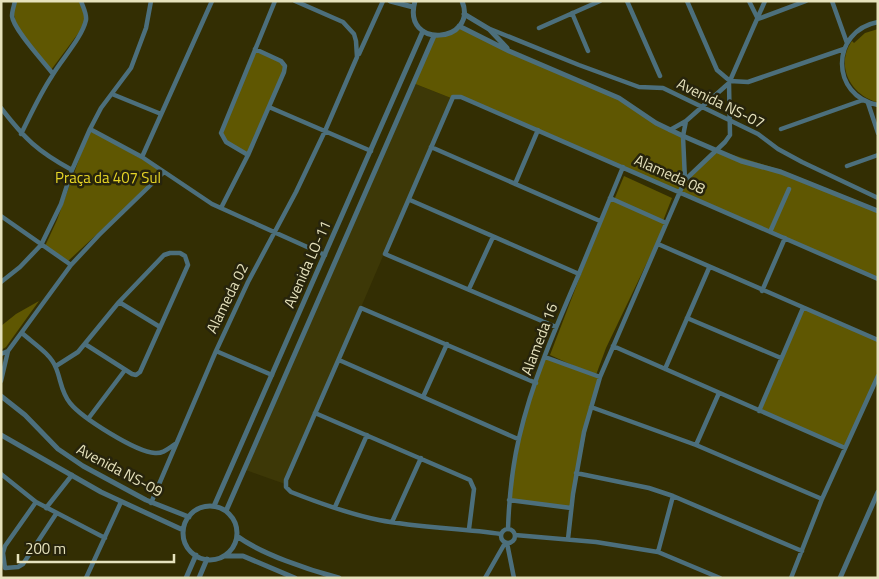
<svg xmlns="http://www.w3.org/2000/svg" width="879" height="579" viewBox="0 0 879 579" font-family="'Titillium Web',sans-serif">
	<rect width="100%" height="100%" fill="#332e03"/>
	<path fill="#3d3807" d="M413,83l38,15 -166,386 -42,-15z"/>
	<path fill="#5f5702" d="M16,1h65l5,17 -3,9 -32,43 -36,-44v-9l-3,-4z
		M459,26l50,25 93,39 54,33 27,13 2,44 32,-30 64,20 97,39v70l-422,-183 -5,2 -38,-15 21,-47 18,-4z
		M878,29v70l-2,3c-26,-8 -41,-37 -24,-61l2,2 11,-10z
		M255,49l26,12 4,8 -37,86 -25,-16 -1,-10z
		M90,129l74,43 -97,90 -22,-16 12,-26z
		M624,176l48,22 -9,23 3,2 -60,125 -10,27 4,2 -9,30 -20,101 -62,-8 15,-82 21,-61 38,13 -33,-15 60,-157 4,2z
		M39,301l-33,46 -5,3v-24l15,-12z
		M803,308l75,32v36l-33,72 -86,-37z"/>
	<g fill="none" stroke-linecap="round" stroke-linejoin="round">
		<path stroke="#4c6f7c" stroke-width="4.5" d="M15,1c-1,5 -3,10 -3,15 1,13 32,46 41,58
			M627,1l33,75
			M687,1l30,69 13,11 18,1 96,-33
			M749,1l9,18 48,-18
			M832,1l15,42
			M572,13l16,38
			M878,22c-48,9 -48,74 0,83
			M539,28l61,-27
			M490,29l89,36 60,22 24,1 95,46 20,15 24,13 76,36
			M359,54l24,-53
			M112,94l49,20
			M868,103l10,30
			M269,107l102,44
			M1,108c24,31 36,43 71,62
			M90,129l52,28 70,47 113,51
			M781,129l82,-29
			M670,130l16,-9 43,-38 36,-82
			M21,134c10,-20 19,-40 31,-58 9,-16 30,-38 34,-56 1,-6 -3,-13 -5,-19
			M431,147l169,74
			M248,155l-22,-13 -5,-9 54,-132
			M142,157l70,-156
			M847,166l31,-11
			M685,180l-2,-44 3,-15
			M515,184l23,-54
			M610,198l56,25
			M410,200l169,74
			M221,208l27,-53 36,-83 1,-6 -4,-5 -26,-12
			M1,216l70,49
			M770,232l19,-43
			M658,244l220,96
			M1,282l19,-15 21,-22 20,-41 11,-34 18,-41 11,-21 30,-40 15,-40 5,-27
			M469,289l24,-52
			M762,291l23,-53
			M119,302l41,25
			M687,318l94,40
			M556,327l-171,-73 68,-157h8l417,182
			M22,333c11,10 29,21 34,35 5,12 5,24 14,35 12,15 66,49 85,50 8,1 14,-5 20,-9
			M613,346l232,102
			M8,351l63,-86 28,-30 65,-63
			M216,351l56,24
			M1,354l7,-3 -7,30
			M545,357l55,20
			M339,360l179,79
			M56,366l22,-14 41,-50 45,-47 6,-2h10l5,3 3,9 -48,107 -4,3 -4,-1 -47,-30
			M665,369l44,-101
			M423,397l24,-53
			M591,407l105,38 126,54
			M759,411l44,-103
			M315,413l155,67 4,9 -5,40
			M88,419l37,-49
			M696,445l23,-52
			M576,473l73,15 24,8 129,55
			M1,474l35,28 69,36
			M509,500l62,8
			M36,502l-31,44 -2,7 2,15 13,-1 5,-3 33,-50
			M151,503l65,-152 32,-69 48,-90 29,-61 32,-74 -1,-16 -2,-7 -11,-12 -48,-21
			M335,507l32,-72
			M46,508l26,-33
			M392,522l29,-64
			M501 536a7 7 0 1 1 14 0a7 7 0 1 1-14 0Z
			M508,529c1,-30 4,-61 11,-91 13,-56 36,-109 59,-162 15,-36 30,-73 45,-109
			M501,534c-40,-6 -82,-6 -122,-14 -30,-6 -60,-17 -88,-28l-5,-5v-7l75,-172 175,75
			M515,535l81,7 62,10 62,26
			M568,539l5,-45 11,-62 16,-55 85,-197 40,-38 5,-7 -1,-52
			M507,543l7,35
			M658,552l15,-56
			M86,578l35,-76
			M485,578l20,-35
			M791,578l31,-79 56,-123"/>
		<path stroke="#4c6f7c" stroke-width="5" d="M390,1l23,6
			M415,1c-14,49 64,42 47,0
			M464,14l25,15 18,19
			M459,26l50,25 110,47 37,25 27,13 58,25 40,11 97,39
			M1,396l24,19 33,34 25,17 63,34 43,17
			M1,435l100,57 82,38
			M214,506l209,-475
			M183 533a27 27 0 1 1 54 0a27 27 0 1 1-54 0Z
			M226,511l208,-475
			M237,536c24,18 72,34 102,42
			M225,556h18l52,22
			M186,578l10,-23
			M199,578l8,-19
			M840,578l38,-86"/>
	</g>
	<g text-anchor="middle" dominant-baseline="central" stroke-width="5" stroke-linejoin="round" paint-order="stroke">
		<g font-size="15" fill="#e6e2bd" stroke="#27240c">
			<text transform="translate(721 103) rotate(26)">Avenida NS-07</text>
			<text transform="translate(670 174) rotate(24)">Alameda 08</text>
			<text transform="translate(307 264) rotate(-66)">Avenida LO-11</text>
			<text transform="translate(227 298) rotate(-64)">Alameda 02</text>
			<text transform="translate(539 339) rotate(-69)">Alameda 16</text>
			<text transform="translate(120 470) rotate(28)">Avenida NS-09</text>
		</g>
		<g font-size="15" fill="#e7d526" stroke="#27240c">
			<text x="108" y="177">Praça da 407 Sul</text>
		</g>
	</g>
	<rect width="879" height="579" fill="none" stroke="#e6e2bd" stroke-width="5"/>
	<path d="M18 554v8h156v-8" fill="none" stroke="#e6e2bd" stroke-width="2.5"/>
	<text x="25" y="554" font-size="15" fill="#e6e2bd" stroke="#27240c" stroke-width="4" paint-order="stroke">200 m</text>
</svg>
